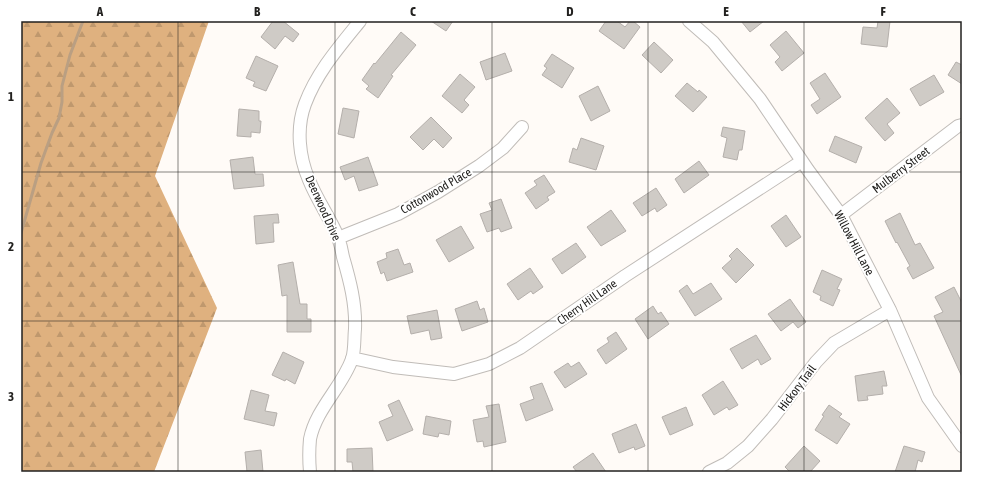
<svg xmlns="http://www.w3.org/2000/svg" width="983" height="493" viewBox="0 0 983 493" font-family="'Asap Condensed',sans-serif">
	<defs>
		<pattern id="forest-firs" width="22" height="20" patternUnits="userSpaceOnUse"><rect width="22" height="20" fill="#dfb17f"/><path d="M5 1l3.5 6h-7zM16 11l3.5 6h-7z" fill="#bf986d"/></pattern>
	</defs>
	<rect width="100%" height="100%" fill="#fffbf7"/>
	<path fill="url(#forest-firs)" d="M21,21h188l-54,155 62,132 -63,164h-133z"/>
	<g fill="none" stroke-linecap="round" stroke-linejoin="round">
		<path stroke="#ba9f82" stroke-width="3" d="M21,233l20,-70 11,-30 7,-15 3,-16v-16l8,-31 13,-34"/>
	</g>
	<path fill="#cfcbc6" stroke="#b4afab" d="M273,21h10l16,13 -6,8 -8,-6 -10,13 -14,-12z
		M431,21h22l-7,10z
		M606,21h11l8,6 5,-6h3l7,6 -16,22 -25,-18z
		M741,21h23l-14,11z
		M878,21h12l-3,26 -26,-3 2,-17 14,1z
		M786,31l18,22 -22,18 -7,-9 5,-5 -10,-12z
		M401,32l15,13 -25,30 2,1 -15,22 -12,-9 3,-3 -7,-6 12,-17 1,1z
		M654,42l19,18 -12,13 -19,-18z
		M505,53l7,18 -26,9 -6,-18z
		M552,54l22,14 -12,20 -20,-13 5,-7 -3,-2z
		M256,56l22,10 -12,25 -13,-5 2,-4 -9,-4z
		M956,62l6,3v19l-14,-9z
		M825,73l16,24 -24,17 -6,-9 9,-6 -10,-16z
		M460,74l15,13 -11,13 5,5 -7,8 -20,-17z
		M934,75l10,17 -24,14 -10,-17z
		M687,83l11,9 1,-2 8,7 -14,15 -18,-16z
		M598,86l12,25 -19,10 -12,-25z
		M887,98l13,15 -13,11 7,9 -9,8 -20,-23z
		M343,108l16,3 -5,27 -16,-4z
		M239,109l20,2v10h2l-1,12 -9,-1v5l-14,-1z
		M431,117l21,21 -9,10 -9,-9 -11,11 -13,-13z
		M723,127l22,4 -3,19h-3l-2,10 -14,-3 4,-19 -6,-2z
		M835,136l27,11 -6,16 -27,-12z
		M581,138l23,8 -8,24 -27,-8 4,-14 4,2z
		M253,157l2,17h8l1,12 -30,3 -4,-29z
		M368,157l10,28 -19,6 -5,-15 -9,4 -5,-13z
		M699,161l10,14 -25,18 -9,-14z
		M544,175l11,17 -8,5 2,3 -13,9 -11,-16 12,-8 -3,-4z
		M656,188l11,17 -10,7 -2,-4 -13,8 -9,-13z
		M501,199l11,29 -11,4 -2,-4 -12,4 -7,-18 12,-4 -3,-7z
		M611,210l15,21 -25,15 -14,-19z
		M900,213l15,32 5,-2 14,25 -21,11 -6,-11 3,-2 -13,-24 -1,1 -11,-22z
		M278,214l1,9h-6l1,19 -18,2 -2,-28z
		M786,215l15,22 -15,10 -15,-21z
		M461,226l13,22 -25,14 -13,-22z
		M576,243l10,14 -24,17 -10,-15z
		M737,248l17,17 -18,18 -14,-15 10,-9 -3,-3z
		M398,249l6,16 6,-2 3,9 -26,9 -3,-9 -3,2 -4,-12 10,-4 -1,-5z
		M293,262l7,42h7v15h4v13h-24v-37l-5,1 -4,-31z
		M530,268l13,19 -10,7 -2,-3 -13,9 -11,-16z
		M822,270l20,9 -5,10 3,1 -7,16 -13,-6 1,-4 -8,-4z
		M711,283l11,16 -27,17 -16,-25 8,-6 6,9z
		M954,287l8,16v74l-28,-61 9,-4 -8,-15z
		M790,299l16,23 -8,6 -5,-6 -12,9 -13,-17z
		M477,301l3,9 4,-2 4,14 -26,9 -7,-22z
		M653,306l5,8 3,-2 8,12 -21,15 -13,-20z
		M437,310l5,28 -11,2 -2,-10 -18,4 -4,-18z
		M616,332l11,17 -21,15 -9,-14 12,-8 -2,-4z
		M756,335l15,24 -10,6 -3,-6 -16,10 -12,-20z
		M283,352l21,10 -9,22 -9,-5 -1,2 -13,-6z
		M579,362l8,12 -22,14 -11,-16 14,-9 3,4z
		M884,371l3,15h-5l1,8 -16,2 1,4 -10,1 -3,-25z
		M723,381l15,24 -9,5 -2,-3 -13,8 -12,-20z
		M542,383l11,27 -27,11 -6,-17 14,-5 -4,-12z
		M251,390l18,5 -4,16 12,2 -3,13 -30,-7z
		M399,400l14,30 -26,11 -8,-19 14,-6 -5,-11z
		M499,404l7,38 -22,5 -1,-6 -6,1 -4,-22 16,-3 -3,-11z
		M829,405l13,9 -3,3 11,7 -13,20 -22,-14 9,-14 -2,-1z
		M686,407l7,18 -23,10 -8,-18z
		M426,416l25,5 -2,14 -10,-2 -1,4 -15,-3z
		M636,424l9,22 -10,4 -1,-3 -15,6 -7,-19z
		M804,446l16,15 -10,11h-20l-5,-5z
		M904,446l21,6 -3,10 -4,-2 -3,12h-20z
		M372,448l1,24h-20l-1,-10h-5v-13z
		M261,450l2,22h-16l-2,-20z
		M593,453l13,19h-29l-4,-5z"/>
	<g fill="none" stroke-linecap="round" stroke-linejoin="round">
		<defs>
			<path id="minor" d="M689,21l24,21 47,57 48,71 33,45 49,95 38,88 34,48
				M841,215l117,-89 4,-1
				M338,238l60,-24 40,-22 41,-26 24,-18 19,-21
				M352,358l41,9 61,7 35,-10 31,-16 105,-72 177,-115
				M310,472c-1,-11 -1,-22 0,-33 6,-30 32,-52 42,-80 3,-9 2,-21 3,-30 1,-25 -5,-48 -12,-72 -1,-6 -3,-14 -5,-20 -8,-19 -21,-37 -29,-57 -10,-23 -13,-52 -4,-76 12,-32 34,-57 55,-83
				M709,472l18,-9 21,-17 24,-27 44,-57 18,-19 56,-33"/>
		</defs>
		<use href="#minor" stroke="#c0bcb8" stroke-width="14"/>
		<use href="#minor" stroke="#fff" stroke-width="12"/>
	</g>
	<path fill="none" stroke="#22211f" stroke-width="1" stroke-opacity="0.55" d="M178,21v451M335,21v451M492,21v451M648,21v451M804,21v451M21,172h941M21,321h941"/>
	<g text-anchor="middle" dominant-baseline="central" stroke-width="4" stroke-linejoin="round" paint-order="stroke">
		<g font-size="12" fill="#22211f" stroke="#fff">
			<text transform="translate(901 170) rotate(-37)">Mulberry Street</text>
			<text transform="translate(436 191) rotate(-30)">Cottonwood Place</text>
			<text transform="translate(323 208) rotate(66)">Deerwood Drive</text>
			<text transform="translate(854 243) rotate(62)">Willow Hill Lane</text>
			<text transform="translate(587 302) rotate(-35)">Cherry Hill Lane</text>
			<text transform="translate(797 388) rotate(-53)">Hickory Trail</text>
		</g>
	</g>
	<rect width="983" height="493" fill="none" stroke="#ffffff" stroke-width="44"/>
	<rect x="22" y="22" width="939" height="449" fill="none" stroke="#22211f" stroke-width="1.5"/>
	<g font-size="13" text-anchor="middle" font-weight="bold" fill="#22211f">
		<text x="100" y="16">A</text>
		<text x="257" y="16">B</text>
		<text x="413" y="16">C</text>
		<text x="570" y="16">D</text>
		<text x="726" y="16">E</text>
		<text x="883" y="16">F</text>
		<text x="11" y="101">1</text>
		<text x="11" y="251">2</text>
		<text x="11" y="401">3</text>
	</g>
</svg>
